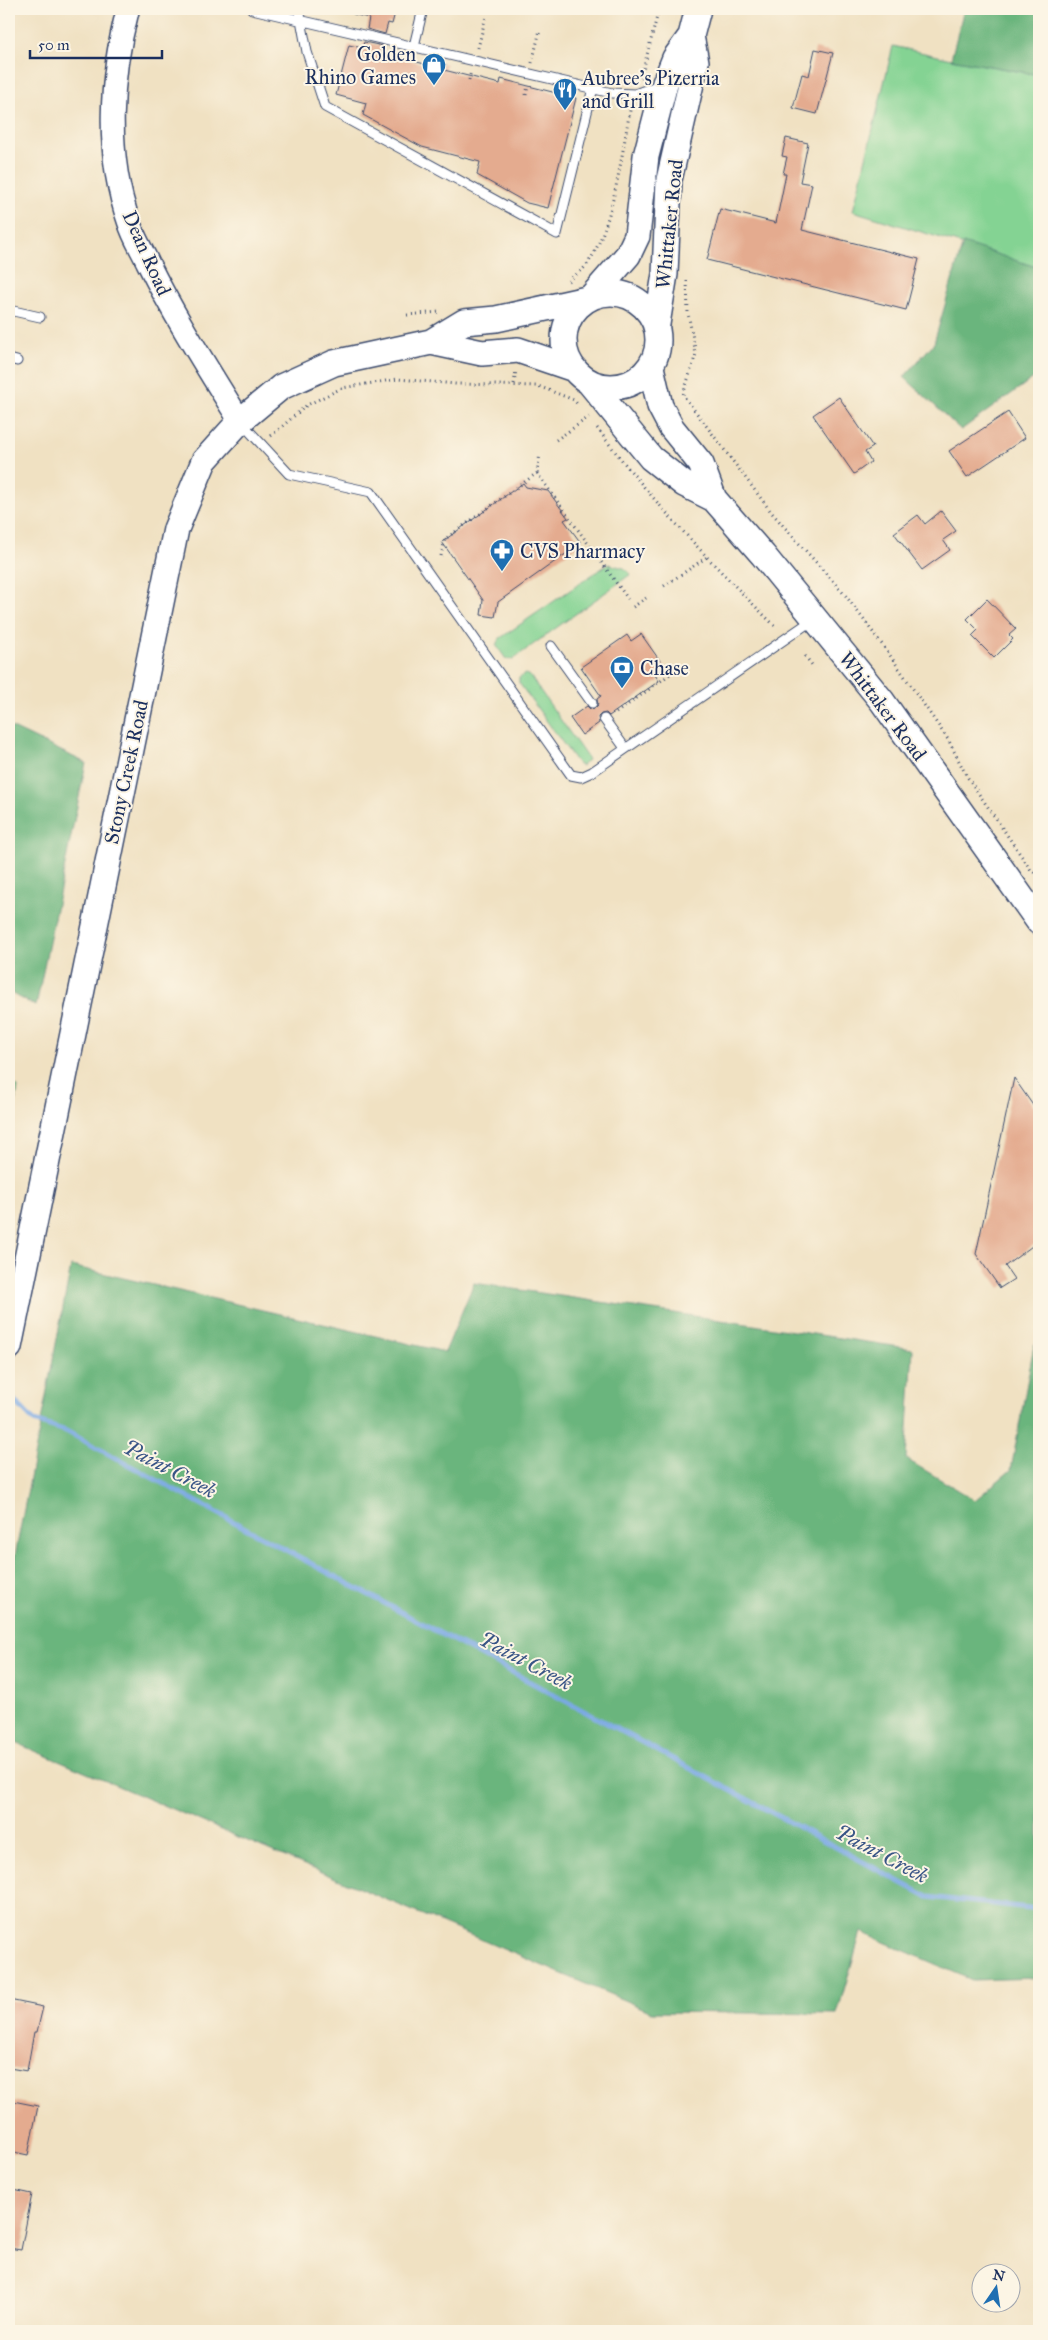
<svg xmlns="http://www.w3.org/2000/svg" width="1048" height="2340" viewBox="0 0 1048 2340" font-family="'IM FELL Great Primer',serif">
	<rect width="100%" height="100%" fill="#fcf5e5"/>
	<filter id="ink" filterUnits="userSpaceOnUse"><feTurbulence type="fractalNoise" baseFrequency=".02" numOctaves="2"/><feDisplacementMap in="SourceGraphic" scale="10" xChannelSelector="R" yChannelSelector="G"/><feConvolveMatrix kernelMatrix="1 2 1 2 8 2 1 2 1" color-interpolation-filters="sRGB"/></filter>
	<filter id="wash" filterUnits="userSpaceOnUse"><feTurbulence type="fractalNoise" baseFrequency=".0096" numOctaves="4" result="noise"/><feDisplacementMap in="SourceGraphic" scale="20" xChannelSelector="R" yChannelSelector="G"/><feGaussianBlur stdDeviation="1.12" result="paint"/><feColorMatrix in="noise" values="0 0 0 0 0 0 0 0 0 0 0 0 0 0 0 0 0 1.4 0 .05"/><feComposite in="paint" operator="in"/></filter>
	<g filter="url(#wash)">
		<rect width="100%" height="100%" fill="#f0e1c2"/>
		<path fill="#84d393" stroke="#508178" d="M893,46l58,13 88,16v193l-186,-57z
			M608,564l16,4 7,6 -118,85h-7l-10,-14 3,-6z
			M525,674l5,2 56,80 2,4 -6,6 -4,-2 -59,-81v-5z
			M9,1082l9,5 -9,56z"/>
		<path fill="#6bb57d" stroke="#43726e" d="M964,9h75v66l-88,-16z
			M963,243l76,25v106l-78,56 -57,-53 30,-34z
			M9,726l77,37 -50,243 -27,-14z
			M71,1266l374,86 29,-69 439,66 -7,110 69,41 36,-30 23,-125 5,1v632l-67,2 -111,-48 -24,82 -185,-2 -643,-272v-153z"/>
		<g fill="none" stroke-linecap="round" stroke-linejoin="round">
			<path stroke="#7aa9e4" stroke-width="5" d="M13,1399l21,22 32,10 862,466 111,12"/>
		</g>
		<g id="blocks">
			<path fill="#e4ab8f" d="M353,9h43l-4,15 -4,-1 -3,11 -18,-5 2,-11 -16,-4z
				M364,42l19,4 -2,7 44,11 1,-4 20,4 -2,6 56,14 1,-5 75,19 -28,110 -21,-5 -50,-28 3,-13 -58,-15 -59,-32 3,-12 -30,-8 13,-50 13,3z
				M815,49l18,4 -16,61 -24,-6 9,-34 7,2z
				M786,138l22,5 -8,39 12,2 -10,46 117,29 -13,51 -199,-50 13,-51 56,14 10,-49h-3l4,-17 -5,-1z
				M839,397l34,50 -8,5 6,10 -17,12 -41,-59z
				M1008,412l17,26 -58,39 -18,-26z
				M523,483l3,4 22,4 20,27 -4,2 17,23 -83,59 -3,15 -14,-2 2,-15 -41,-58z
				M941,511l15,20 -13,9 7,10 -28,20 -28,-37 24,-18 7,9z
				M987,599l29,30 -7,6 4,4 -19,19 -22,-22 6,-6 -11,-11z
				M641,634l24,34 -10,7 4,6 -50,35 -3,-3 -5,1 -3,3 1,6 -17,12 -12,-17 17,-12 3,3 5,-1 3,-3 -1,-6 4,-3 -20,-29 46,-32 4,6z
				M1014,1078l25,36v127l-34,25 9,13 -14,9 -24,-34z
				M9,2000l34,7 -6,25h-3l-7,39 -18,-3z
				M13,2101l25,5 -10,49 -19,-4v-27z
				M9,2189l23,5 -11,56 -12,-2z"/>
		</g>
	</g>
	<g filter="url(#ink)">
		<use href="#blocks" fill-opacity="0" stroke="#3b4a6d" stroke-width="1"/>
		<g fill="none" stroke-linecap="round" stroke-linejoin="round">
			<defs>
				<path id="service" d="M252,9l360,84 23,1 27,-10
					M299,9l8,43 18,55 232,127 36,-146
					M414,46l9,-37
					M9,310l31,7
					M9,359l8,2
					M240,421l49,53 82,18 200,283 10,2 11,-5 222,-153
					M551,646l41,57
					M604,719l21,29"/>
				<path id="tertiary" d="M128,9c-18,68 -23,145 1,213 4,14 13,28 19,41 27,55 60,106 92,158"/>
				<path id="secondary" d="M564 340a47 47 0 1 1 94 0a47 47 0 1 1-94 0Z
					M593,295l35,-40 9,-19 9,-80 19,-73 10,-25 16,-22 7,-27
					M657,324l8,-50 4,-94 27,-118 -5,-26
					M431,342l33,-20 32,-3 91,-20
					M651,367l9,39 11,21 30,37 13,35
					M589,382l62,76 33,26 30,15 49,56 119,146 157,221
					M9,1347l167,-818 28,-68 36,-40 41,-34 53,-24 97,-21 51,11 36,-3 56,19"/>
			</defs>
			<use href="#service" stroke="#3b4a6d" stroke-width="11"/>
			<use href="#tertiary" stroke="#3b4a6d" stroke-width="25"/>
			<use href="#secondary" stroke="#3b4a6d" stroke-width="28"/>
			<path stroke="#3b4a6d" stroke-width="3" stroke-dasharray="1 4" stroke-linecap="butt" d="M478,48l8,-32
				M532,63l8,-33
				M641,78l18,-69
				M469,80l2,-9
				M526,95l2,-9
				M568,281c7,-6 16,-11 20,-18 26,-38 34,-112 43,-158
				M687,281l1,32 8,41 -13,41 89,118 74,83 41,55 62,90 17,34 65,95 8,6
				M407,315l32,-3
				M514,384l2,-14
				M597,428c53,71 114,135 178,198
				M271,436l36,-31 35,-17 56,-9 58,5 82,2 36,14 4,5
				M556,440l33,-23
				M537,473l91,126
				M441,556l4,-17 92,-66 3,-19
				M664,586l43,-29
				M633,607l13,-9
				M805,656l7,9
				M616,713l60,-43"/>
			<use href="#service" stroke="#fff" stroke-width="9"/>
			<use href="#tertiary" stroke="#fff" stroke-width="22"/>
			<use href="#secondary" stroke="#fff" stroke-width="25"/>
		</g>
	</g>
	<defs>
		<symbol id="shop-pin" viewBox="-11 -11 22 30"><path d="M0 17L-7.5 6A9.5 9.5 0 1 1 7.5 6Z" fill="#1f6fb2" stroke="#fcf5e5"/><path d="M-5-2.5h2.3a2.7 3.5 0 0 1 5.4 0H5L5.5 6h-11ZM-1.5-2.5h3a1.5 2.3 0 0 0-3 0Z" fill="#fff"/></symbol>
		<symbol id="restaurant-pin" viewBox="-11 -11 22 30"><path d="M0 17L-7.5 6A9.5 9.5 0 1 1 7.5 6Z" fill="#1f6fb2" stroke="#fcf5e5"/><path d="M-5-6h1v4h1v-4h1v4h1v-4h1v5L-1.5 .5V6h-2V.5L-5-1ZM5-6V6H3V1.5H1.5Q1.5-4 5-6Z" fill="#fff"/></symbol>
		<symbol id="pharmacy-pin" viewBox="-11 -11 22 30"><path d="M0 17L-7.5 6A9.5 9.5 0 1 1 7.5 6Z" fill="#1f6fb2" stroke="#fcf5e5"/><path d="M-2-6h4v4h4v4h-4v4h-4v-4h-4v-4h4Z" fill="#fff"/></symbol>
		<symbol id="bank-pin" viewBox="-11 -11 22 30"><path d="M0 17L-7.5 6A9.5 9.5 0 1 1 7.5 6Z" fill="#1f6fb2" stroke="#fcf5e5"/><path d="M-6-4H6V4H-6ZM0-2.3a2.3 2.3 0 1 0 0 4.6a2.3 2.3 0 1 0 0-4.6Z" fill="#fff"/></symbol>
	</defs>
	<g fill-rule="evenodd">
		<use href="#shop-pin" x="420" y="51" width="28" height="38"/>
		<use href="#restaurant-pin" x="551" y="76" width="28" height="38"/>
		<use href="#pharmacy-pin" x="488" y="537" width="28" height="38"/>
		<use href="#bank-pin" x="608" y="654" width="28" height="38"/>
	</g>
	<g text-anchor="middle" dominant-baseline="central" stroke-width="4" stroke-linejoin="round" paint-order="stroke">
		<g font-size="20" fill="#1b2f5e" stroke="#fcf5e5" text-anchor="start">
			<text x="416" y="54" text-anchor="end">Golden<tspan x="416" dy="23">Rhino Games</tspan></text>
			<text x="582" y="78">Aubree's Pizerria<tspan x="582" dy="23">and Grill</tspan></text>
			<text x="520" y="551">CVS Pharmacy</text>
			<text x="640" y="668">Chase</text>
		</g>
		<g font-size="20" fill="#1b2f5e" stroke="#fcf5e5">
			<text transform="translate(669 224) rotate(-84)">Whittaker Road</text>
			<text transform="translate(147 253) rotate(66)">Dean Road</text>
			<text transform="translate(883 706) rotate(53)">Whittaker Road</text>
			<text transform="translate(126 772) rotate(-78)">Stony Creek Road</text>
		</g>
		<g font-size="21" font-style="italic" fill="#385486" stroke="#fcf5e5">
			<text transform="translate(170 1469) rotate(28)">Paint Creek</text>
			<text transform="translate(526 1661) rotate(28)">Paint Creek</text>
			<text transform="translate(882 1854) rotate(28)">Paint Creek</text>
		</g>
	</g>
	<rect width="1048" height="2340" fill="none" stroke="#fcf5e5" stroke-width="30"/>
	<g transform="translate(996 2288) rotate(13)"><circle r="24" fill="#fcf5e5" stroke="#a2a6af"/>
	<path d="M0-4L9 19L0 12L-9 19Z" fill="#1f6fb2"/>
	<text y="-8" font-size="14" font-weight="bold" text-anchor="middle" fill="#1b2f5e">N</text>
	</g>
	<path d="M30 50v8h132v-8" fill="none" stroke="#1b2f5e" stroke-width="2.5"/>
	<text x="38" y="50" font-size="15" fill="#1b2f5e" stroke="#fcf5e5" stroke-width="4" paint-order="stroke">50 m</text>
</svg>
